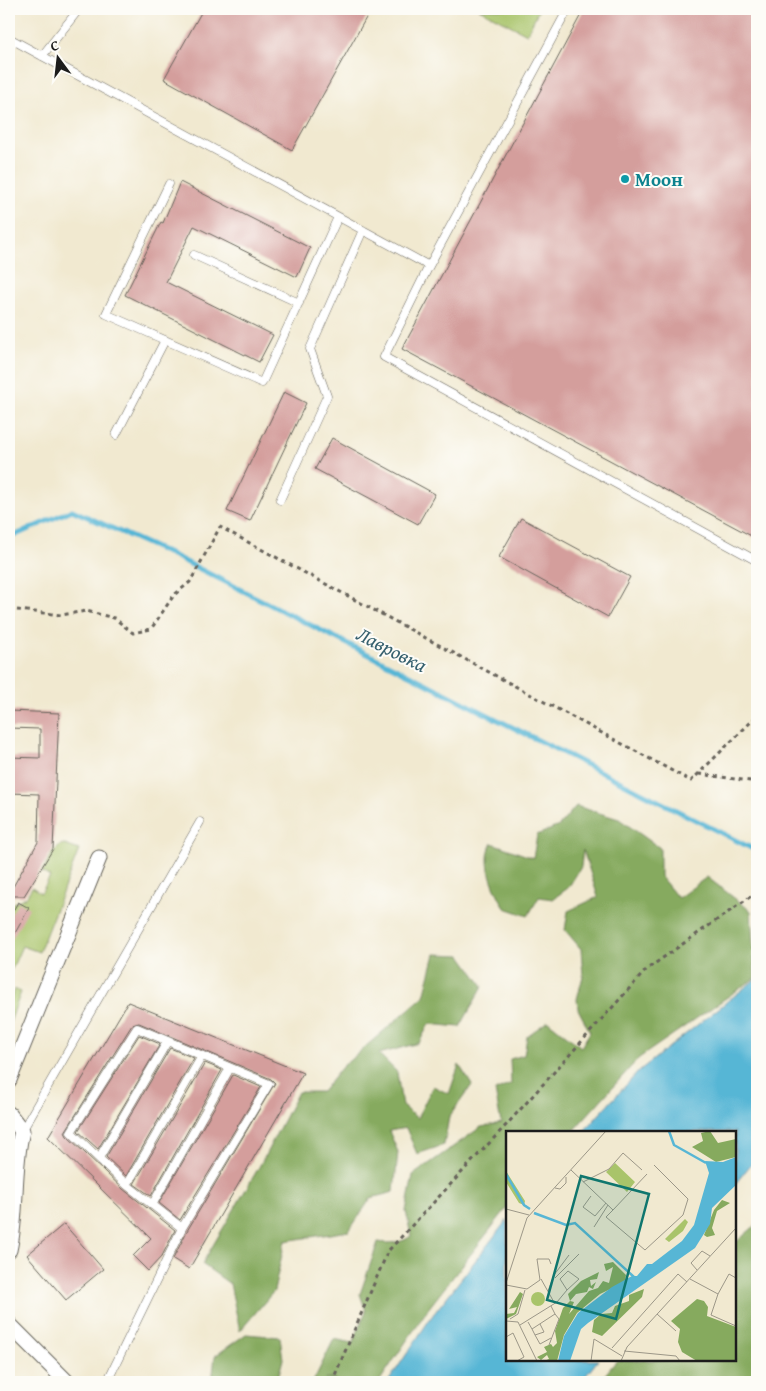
<svg xmlns="http://www.w3.org/2000/svg" width="766" height="1391" viewBox="0 0 766 1391" font-family="'Gentium Book Plus',serif">
	<rect width="100%" height="100%" fill="#fdfcf7"/>
	<filter id="ink" filterUnits="userSpaceOnUse"><feTurbulence type="fractalNoise" baseFrequency=".02" numOctaves="2"/><feDisplacementMap in="SourceGraphic" scale="10" xChannelSelector="R" yChannelSelector="G"/><feConvolveMatrix kernelMatrix="1 2 1 2 8 2 1 2 1" color-interpolation-filters="sRGB"/></filter>
	<filter id="wash" filterUnits="userSpaceOnUse"><feTurbulence type="fractalNoise" baseFrequency=".0096" numOctaves="4" result="noise"/><feDisplacementMap in="SourceGraphic" scale="20" xChannelSelector="R" yChannelSelector="G"/><feGaussianBlur stdDeviation="1.12" result="paint"/><feColorMatrix in="noise" values="0 0 0 0 0 0 0 0 0 0 0 0 0 0 0 0 0 1.4 0 .05"/><feComposite in="paint" operator="in"/></filter>
	<g filter="url(#wash)">
		<rect width="100%" height="100%" fill="#f1e9d0"/>
		<path fill="#a9c46a" stroke="#627043" d="M479,9h60l-12,25z
			M62,844l17,6 -40,102 -17,-6 -10,23 -3,-2v-62l17,-8 6,-10 9,6 9,-16 -8,-5 11,-20z
			M14,989l7,3 -12,33v-21z"/>
		<path fill="#86aa5e" stroke="#51633d" d="M576,806l43,13 41,29v28l18,22 29,-21 44,34 4,67 -116,80 -67,74h-65v76l-79,101 -49,73h-37l-16,-4 13,4h-26l21,-43 19,4 13,-32 -6,-17 18,-52c12,2 24,1 33,-6l-5,-25 7,-36 68,-48 20,-4 -6,-32 16,-7 -1,-25 14,-4 3,-19 21,-15 33,26 9,-15 -12,-23 -1,-10 6,-23 -2,-27 -16,-19 3,-19 30,-14 -15,-47 -2,17 -13,21 -15,11 -14,-2 -11,19 -23,-8c-10,-18 -24,-45 -13,-65l41,15 4,-23 22,-9z
			M435,954l26,1 22,31 -23,41 -31,-3 -10,19 -40,11 18,18 5,34 15,12 16,-32 16,8 10,-29 13,20 -23,32 -5,28 -27,9 -11,-26 -17,3 9,21 -4,40 -23,6 -22,33 -64,10 -11,50 -34,40 -10,-47 -28,-20 57,-97 39,-75h24l20,-25 82,-71z
			M757,1224v158h-158l18,-22h118v-117z
			M246,1334l34,3 3,22 -6,23h-65l3,-26z"/>
		<path fill="#57b6d5" stroke="#3a6978" d="M757,978v179l-22,27v-52h-152l57,-62z
			M507,1220v140h91l-17,22h-193l44,-66z"/>
		<g fill="none" stroke-linecap="round" stroke-linejoin="round">
			<path stroke="#57b6d5" stroke-width="5" d="M9,538l63,-28 104,47 581,294"/>
		</g>
		<g id="blocks">
			<path fill="#d49e9c" d="M203,9h168l-79,141 -128,-71z
				M584,9h173v530l-355,-190z
				M180,182l130,66 -13,29 -103,-51 -28,56 107,53 -14,27 -134,-67 36,-73 2,1z
				M284,392l22,11 -56,118 -23,-10z
				M332,438l103,56 -17,30 -103,-55z
				M521,518l109,59 -22,40 -109,-60z
				M9,711l50,2 -6,136 -29,47h-15v-2l29,-52 1,-48 -30,-1v-36l31,1v-29l-31,-1z
				M18,902l11,6 -20,36v-26z
				M128,1002l175,71 -114,196 -16,-10 14,-28 88,-148 -4,-4 -132,-56 -7,2 -67,107 2,4 56,53 52,41 -13,26 -14,15 -15,-15 18,-18 -103,-101z
				M139,1035l21,9 -62,105 -20,-18z
				M170,1048l24,10 -68,118 -20,-19z
				M205,1063l17,7 -71,126 -17,-12z
				M233,1075l28,12 -81,133 -21,-17z
				M64,1224l39,45 -37,31 -39,-45z"/>
		</g>
	</g>
	<g filter="url(#ink)">
		<use href="#blocks" fill-opacity="0" stroke="#67645b" stroke-width="1"/>
		<g fill="none" stroke-linecap="round" stroke-linejoin="round">
			<defs>
				<path id="lane" d="M9,38l420,228 -45,91 373,204
					M42,56l37,-47
					M169,184l-63,130 156,69 76,-166
					M194,255l105,48
					M429,266l139,-257
					M116,435l49,-95
					M280,500l47,-104 -17,-47 53,-119
					M22,1131l178,-309
					M99,1158l68,-116
					M127,1185l75,-129
					M152,1205l78,-137
					M107,1382l75,-154 -55,-43 -56,-53 66,-104 132,56 -87,144"/>
				<path id="street" d="M9,1080l90,-222
					M9,1114l13,17c-10,40 -4,80 -13,119
					M9,1324l58,58"/>
			</defs>
			<use href="#lane" stroke="#67645b" stroke-width="9"/>
			<use href="#street" stroke="#67645b" stroke-width="17"/>
			<path stroke="#67645b" stroke-width="3" stroke-dasharray="4 4" stroke-linecap="butt" d="M9,609l52,6 25,-4 28,7 19,15 18,-4 23,-34 16,-13 30,-55 471,254 66,-65
				M699,774l58,8
				M332,1382l56,-131 121,-129 138,-153 110,-77"/>
			<use href="#lane" stroke="#fff" stroke-width="8"/>
			<use href="#street" stroke="#fff" stroke-width="15"/>
		</g>
	</g>
	<circle fill="#0f9aa8" stroke="#fdfcf7" stroke-width="2" cx="625" cy="179" r="5"/>
	<g text-anchor="middle" dominant-baseline="central" stroke-width="4" stroke-linejoin="round" paint-order="stroke">
		<g font-size="19" font-weight="bold" fill="#0d838f" stroke="#fdfcf7" text-anchor="start">
			<text x="635" y="179">Моон</text>
		</g>
		<g font-size="20" font-style="italic" fill="#37616f" stroke="#fdfcf7">
			<text transform="translate(392 649) rotate(27)">Лавровка</text>
		</g>
	</g>
	<g transform="translate(506 1131)">
		<rect width="230" height="230" fill="#f1e9d0"/>
		<path d="M109,32l20,19 -8,10 -21,-20zM0,40l19,30 -1,4 -5,-2 -13,-21zM179,88l3,3 -5,9 -14,11 -4,-3zM25 168a7 7 0 1 1 14 0a7 7 0 1 1-14 0Z" fill="#a9c46a"/>
		<path d="M204,0l8,12 18,-4v18l-20,5 -24,-15 11,-6 -2,-8zM216,69l8,3 -13,8 -5,17 3,7 -8,2 -3,-2 10,-25zM107,131l13,13 -1,7 -25,12 -23,19 -13,22 -7,26h-13l5,-2 -2,-4 -6,5 -4,-3 10,-5 -3,-5 7,-3 2,3 4,-4 -2,-12 8,-23 7,-7 -2,-7 13,-13 18,-9 -2,7 -7,1 1,6 5,-4 -3,7 -4,-2 -2,5 -11,2 -6,7 4,1 -5,12 20,-23 9,-3 5,-7 6,2 4,-16 -7,4 -2,-7zM138,158l-2,8 -40,39 -10,-4 2,-12 7,-6 11,-1 3,-7 14,-5v-6zM14,161l3,2 -7,20 -10,5v-5l8,-1 3,-6 -8,2zM191,168l7,2 4,6 -1,9 29,11v34h-39l-15,-9 -4,-10 2,-13 -9,-8z" fill="#86aa5e"/>
		<path d="M230,26v28l-24,23 -2,16 -15,24 -107,75 -7,6 -11,32h-12l6,-25 14,-23 34,-26 20,-11h5l10,-12h5l30,-23 12,-16 15,-52 -4,-12 18,1z" fill="#57b6d5"/>
		<path fill="none" stroke="#57b6d5" stroke-width="2.5" d="M163,0l5,14 32,18M0,43l18,31 6,4M28,82l32,12 9,-2 59,54"/>
		<path fill="none" stroke="#9c9788" stroke-width="1" d="M65,39l42,40 -7,7 39,33 38,-35 5,-16 -34,-34M77,51l26,-13 14,-16 19,17M49,57l5,1 6,-6v-6M85,65l-8,11 12,9 11,-13M0,78l23,6M107,79l34,-36M88,96l14,-22M191,139l-6,-7 11,-12 8,5M49,147l24,-24M35,148l14,25M184,148l28,15 11,-20 7,4M0,152l21,-65 79,-87M0,154l21,4 13,-9 -3,-21h12l2,5M42,160l6,-16 15,-20M212,163l-7,21 25,11M151,183l19,17M4,188l8,-5 7,-24M0,190l12,1 19,39M22,191l4,7 23,-15 -4,-8M14,194l37,-23 10,-12 -7,-11 8,-8 11,8 -12,11M26,198l3,6 9,-3 -4,-8M29,204l5,9 11,-6M0,206l7,-4 11,24 -7,4M43,214l10,-26 -4,-5M106,217l66,-74 9,8M118,220l52,5 4,5M85,230l3,-22 28,17M115,230l6,-14 109,-119"/>
		<path fill="#0f766e" fill-opacity="0.15" stroke="#0f766e" stroke-width="2.5" d="M75,45l68,18 -33,125 -69,-19z"/>
		<rect width="230" height="230" fill="none" stroke="#1c1c1c" stroke-width="2.5"/>
	</g>
	<rect width="766" height="1391" fill="none" stroke="#fdfcf7" stroke-width="30"/>
	<g transform="translate(58 58) rotate(345)" stroke="#fdfcf7" stroke-width="4" paint-order="stroke">
	<path d="M0-4L9 19L0 12L-9 19Z" fill="#1c1c1c"/>
	<text y="-8" font-size="14" font-weight="bold" text-anchor="middle" fill="#1c1c1c">С</text>
	</g>
</svg>
